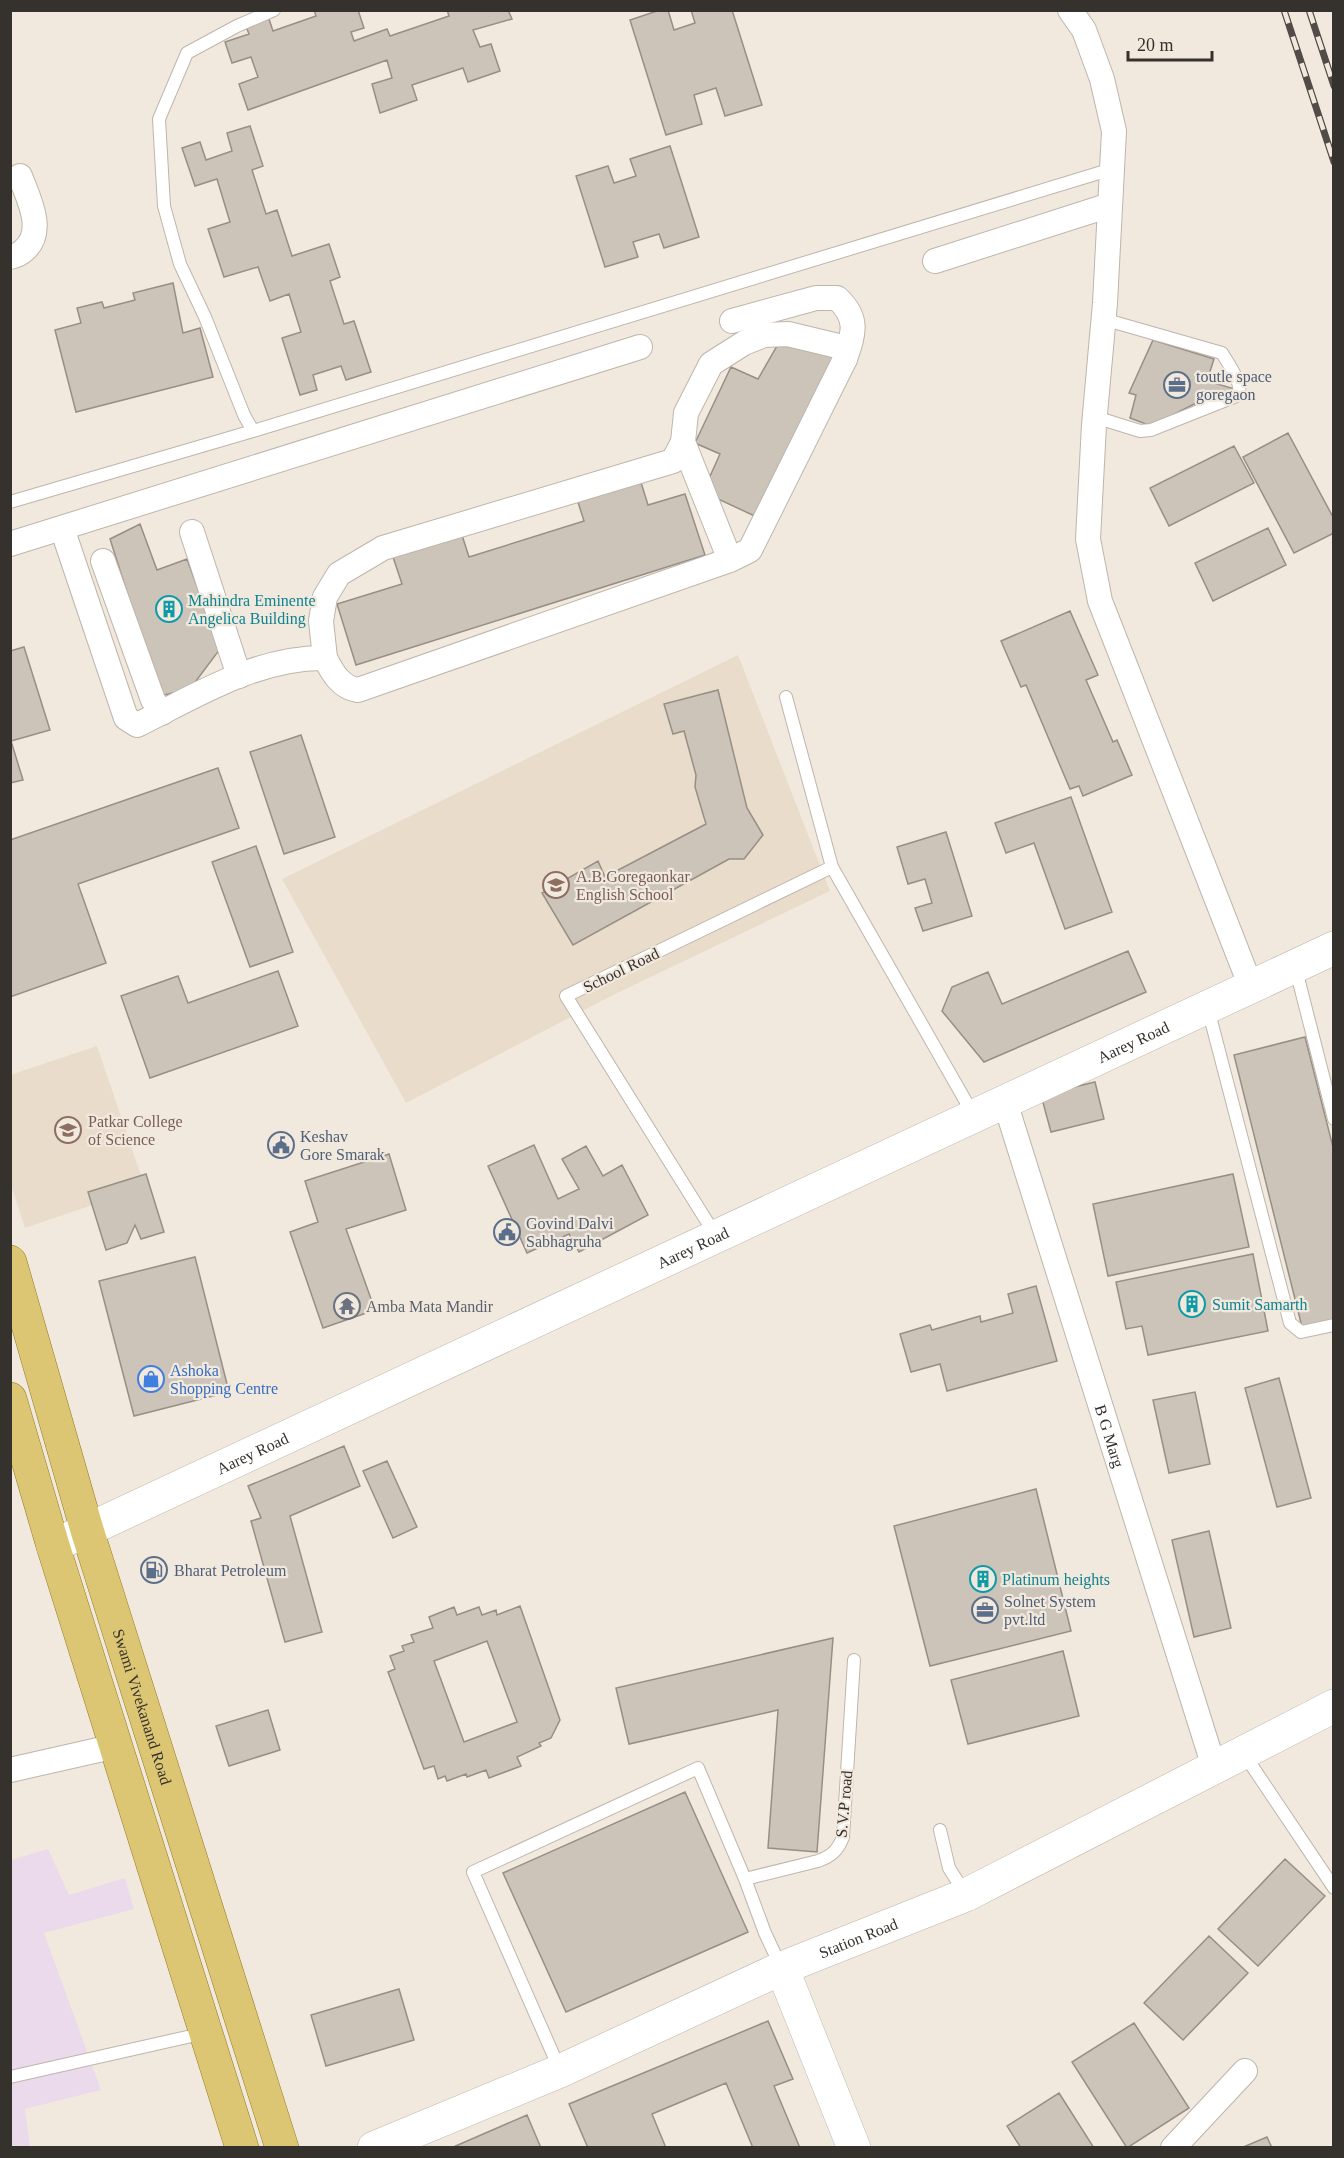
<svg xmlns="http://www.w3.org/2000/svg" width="1344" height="2158" viewBox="0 0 1344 2158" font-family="'Times New Roman',serif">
	<rect width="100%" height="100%" fill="#f2e9de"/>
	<path fill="#ebdaeb" d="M48,1849l21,46 56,-17 9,31 -90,24 57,157 -76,19 5,38 -19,1v-288z"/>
	<path fill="#e9dccb" d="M738,655l92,236 -217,104 -207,108 -124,-224z
		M97,1046l48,141 -120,41 -14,-43 -1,-110z"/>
	<path fill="#ccc3b9" stroke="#978f85" stroke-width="1.5" fill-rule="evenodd" d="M314,10h44l6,18 -13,4 3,9 33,-12 3,7 59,-20 -2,-6h61l4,9 -39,11 7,17 11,-3 9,27 -32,11 -5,-14 -51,17 5,15 -37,13 -8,-29 20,-6 -5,-18 -139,50 -9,-26 19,-7 -7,-20 -19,6 -7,-21 24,-8 -4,-10 23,-8 5,15 43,-15z
		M660,10h8l6,20 21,-7 -4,-13h41l30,95 -37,11 -9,-28 -22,7 8,29 -36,11 -36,-115z
		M250,126l13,40 -11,4 14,44 11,-4 15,46 37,-12 11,33 -10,4 14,43 10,-3 17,51 -25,8 -5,-14 -28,9 4,15 -17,5 -18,-57 19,-6 -12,-38 -19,7 -12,-34 -34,10 -16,-48 22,-7 -13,-43 -22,7 -13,-38 18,-6 6,18 26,-9 -5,-18z
		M670,146l29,91 -35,11 -5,-14 -26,8 5,15 -33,10 -29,-91 32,-10 6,17 22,-7 -6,-17z
		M173,283l10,50 17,-5 13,49 -137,35 -21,-82 26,-7 -4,-15 25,-6 2,6 31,-8 -2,-7z
		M781,339l54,18 -76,161 -56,-26 17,-38 -25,-11 36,-76 27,12z
		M1153,340l61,19 -7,22 28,8 -7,7 -24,3 -53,27 -21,-8 6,-23 -7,-2z
		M1288,433l46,86v14l-40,20 -51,-96z
		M1234,446l20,37 -85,43 -19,-38z
		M639,476l9,29 37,-11 20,61 -349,110 -19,-61 65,-20 -10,-30 69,-22 8,25 115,-36 -8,-25z
		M140,524l17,46 30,-11 33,90 -30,40 -30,7 -50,-157z
		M1268,528l18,37 -73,36 -18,-38z
		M1070,611l28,64 -12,5 27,62 4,-2 15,35 -49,21 -4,-10 -9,3 -44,-104 -5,2 -20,-46z
		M24,647l26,83 -39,11 12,39 -13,3v-132z
		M718,690l29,118 16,27 -19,24h-15l-156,86 -31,-52 56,-32 7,16 101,-53 -11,-37 1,-12 -12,-44 -11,3 -9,-30z
		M301,735l34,102 -51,17 -34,-102z
		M218,768l21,60 -161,56 28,79 -96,34v-157z
		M1071,797l41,115 -47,17 -31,-86 -28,10 -11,-30z
		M946,832l26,84 -49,15 -8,-23 17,-5 -7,-24 -17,5 -11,-37z
		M256,846l37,106 -43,15 -38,-105z
		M1128,951l18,41 -162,70 -42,-51 10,-24 36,-15 14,32z
		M278,971l20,55 -148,52 -29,-82 57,-20 10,27z
		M1305,1037l29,114v168l-32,8 -68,-272z
		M1095,1082l9,37 -53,13 -10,-37z
		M534,1145l24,54 21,-10 -17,-30 24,-13 17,30 19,-11 26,50 -69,37 -10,-18 -42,19 -39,-87z
		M389,1154l17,56 -60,19 29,81 -52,18 -33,-96 28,-10 -13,-41z
		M146,1174l18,58 -23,7 -6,-14 -8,18 -21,7 -18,-58z
		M1233,1174l16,73 -141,29 -15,-72z
		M1253,1254l15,77 -120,24 -6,-29 -16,3 -10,-47z
		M195,1257l34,135 -95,24 -35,-135z
		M1036,1286l21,75 -110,30 -7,-27 -29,8 -11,-38 30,-9 2,5 48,-14 1,6 32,-9 -5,-19z
		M1279,1378l32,120 -34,9 -32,-119z
		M1195,1392l15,72 -41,9 -16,-73z
		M344,1446l16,40 -70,30 32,116 -37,10 -34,-121 10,-3 -13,-32z
		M387,1461l30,66 -24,11 -30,-67z
		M1036,1489l35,142 -141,35 -36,-140z
		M1209,1531l22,97 -37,9 -22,-97z
		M520,1606l40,114 -9,18 -12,5 2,3 -24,11 4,9 -32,12 -3,-8 -19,7 -1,-3 -19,7 -2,-5 -7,3 -4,-13 -10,3 -36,-97 7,-3 -5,-13 14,-5 -2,-5 12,-4 -3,-7 22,-7 -4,-11 25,-10 3,8 22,-8 3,8 14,-5 1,5zM487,1641l30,81 -53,20 -30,-81z
		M833,1638l-16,214 -49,-4 10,-138 -149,34 -13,-56z
		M1063,1651l16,65 -111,28 -17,-64z
		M268,1710l12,40 -51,16 -13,-40z
		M685,1792l63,140 -182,80 -63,-139z
		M1285,1859l40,37 -67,70 -40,-37z
		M1209,1936l39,37 -65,67 -39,-37z
		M399,1989l15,51 -88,26 -15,-51z
		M768,2021l25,58 -19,7 26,62h-47l-27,-65 -74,31 14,34h-78l-19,-44z
		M1134,2023l55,85 -62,40 -55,-86z
		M1059,2093l35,55h-73l-14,-22z
		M527,2115l14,33h-90z
		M1267,2137l5,11h-31z"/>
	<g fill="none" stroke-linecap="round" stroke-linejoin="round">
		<defs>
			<path id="lane" d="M1095,417l45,14 11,-1 88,-35c3,-13 -10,-30 -17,-42l-119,-34
				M253,431l859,-262
				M10,502l243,-71 -9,-16 -39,-98 -25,-53 -16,-58 -5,-87 28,-66 50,-27 37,-16
				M786,697l46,170 141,247
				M1295,966l39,153
				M1208,1009l82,314 11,9 33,-7
				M716,1236l-150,-240 266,-129
				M1244,1754l90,134
				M940,1830l9,38 17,27
				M745,1879l73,-18c14,-5 20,-11 25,-24l11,-177
				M560,2070l-87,-198 225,-104 47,111 20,54 16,34
				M10,2077l195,-44"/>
			<g id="street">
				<path d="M1070,10l14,20 18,49 12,52 -9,172 -11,122 -6,114 12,62 151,386"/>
				<path d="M10,257c4,-1 10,-3 13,-6 24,-19 5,-53 -3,-75"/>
				<path d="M935,261l175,-56"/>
				<path d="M732,321l84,-23h21c22,20 17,35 8,61"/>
				<path d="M62,528l64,190 11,7c59,-29 120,-68 188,-67 7,14 16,30 33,32l372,-130 20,-10 95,-191 -3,-12 -54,-13 -24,1 -20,8 -33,21 -25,49 -3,29 47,118"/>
				<path d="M192,532l47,144"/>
				<path d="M10,544l630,-197"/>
				<path d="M103,561l50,139 9,13"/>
				<path d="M325,658l-4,-37 4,-24 14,-23 44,-26 290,-87 10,-19"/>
				<path id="s1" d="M1005,1102l209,665"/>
				<path d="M10,1770l106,-24"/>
				<path d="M1173,2148l72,-77"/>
			</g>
			<g id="secondary">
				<path id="s2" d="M53,1546l1281,-598"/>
				<path d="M782,1968l72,180"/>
				<path id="s3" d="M374,2148l186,-77 222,-103 184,-73 368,-189"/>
			</g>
			<g id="primary">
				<path id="s4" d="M10,1262l77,268 195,618"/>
				<path d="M10,1399l43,147 189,602"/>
			</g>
		</defs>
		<use href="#lane" stroke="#beb5ab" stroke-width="14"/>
		<use href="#street" stroke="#beb5ab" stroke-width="26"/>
		<use href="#secondary" stroke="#beb5ab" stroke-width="34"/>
		<use href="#primary" stroke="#92791d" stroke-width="34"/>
		<use href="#lane" stroke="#fff" stroke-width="12"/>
		<use href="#street" stroke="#fff" stroke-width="24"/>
		<use href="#secondary" stroke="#fff" stroke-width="33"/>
		<use href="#primary" stroke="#dcc673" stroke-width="33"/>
		<defs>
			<path id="rail" d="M1284,10l50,152
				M1309,10l25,76"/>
		</defs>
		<use href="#rail" stroke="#514c47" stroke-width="7"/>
		<use href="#rail" stroke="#f2e9de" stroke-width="4.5" stroke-dasharray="14" stroke-linecap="butt"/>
	</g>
	<defs>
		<symbol id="office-ring" viewBox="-11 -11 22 22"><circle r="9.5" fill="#f2e9de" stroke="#5c6f8a" stroke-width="1.5"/><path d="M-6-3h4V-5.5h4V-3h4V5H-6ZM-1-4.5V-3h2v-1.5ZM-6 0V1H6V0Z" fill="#5c6f8a"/></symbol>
		<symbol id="building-ring" viewBox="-11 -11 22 22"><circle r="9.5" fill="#f2e9de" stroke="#0f9aa8" stroke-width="1.5"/><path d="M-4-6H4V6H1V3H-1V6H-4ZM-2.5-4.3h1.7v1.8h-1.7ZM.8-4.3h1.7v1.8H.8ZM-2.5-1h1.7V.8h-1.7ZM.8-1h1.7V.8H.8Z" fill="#0f9aa8"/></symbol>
		<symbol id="school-ring" viewBox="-11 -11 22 22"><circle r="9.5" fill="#f2e9de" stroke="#8d6e63" stroke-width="1.5"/><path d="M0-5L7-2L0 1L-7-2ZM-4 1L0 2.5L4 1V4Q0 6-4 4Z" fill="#8d6e63"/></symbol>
		<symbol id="university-ring" viewBox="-11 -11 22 22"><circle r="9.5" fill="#f2e9de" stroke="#8d6e63" stroke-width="1.5"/><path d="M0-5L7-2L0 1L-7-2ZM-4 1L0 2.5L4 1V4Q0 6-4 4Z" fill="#8d6e63"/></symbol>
		<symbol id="civic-ring" viewBox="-11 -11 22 22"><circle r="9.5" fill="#f2e9de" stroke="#5c6f8a" stroke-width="1.5"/><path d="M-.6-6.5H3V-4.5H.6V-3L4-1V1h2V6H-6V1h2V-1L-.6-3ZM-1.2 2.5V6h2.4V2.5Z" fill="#5c6f8a"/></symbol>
		<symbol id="temple-ring" viewBox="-11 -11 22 22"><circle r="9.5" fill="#f2e9de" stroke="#6b7280" stroke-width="1.5"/><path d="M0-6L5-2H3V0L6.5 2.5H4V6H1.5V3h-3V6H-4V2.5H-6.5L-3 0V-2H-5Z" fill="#6b7280"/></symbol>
		<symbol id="shop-ring" viewBox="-11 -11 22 22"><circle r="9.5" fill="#f2e9de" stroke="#3f7fe0" stroke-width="1.5"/><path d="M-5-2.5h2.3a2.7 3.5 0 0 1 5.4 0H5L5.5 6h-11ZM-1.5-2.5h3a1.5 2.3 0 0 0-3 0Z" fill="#3f7fe0"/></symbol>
		<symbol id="fuel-ring" viewBox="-11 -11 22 22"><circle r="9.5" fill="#f2e9de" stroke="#5c6f8a" stroke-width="1.5"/><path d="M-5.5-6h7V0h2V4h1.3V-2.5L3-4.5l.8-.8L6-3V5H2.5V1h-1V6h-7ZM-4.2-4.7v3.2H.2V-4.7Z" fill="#5c6f8a"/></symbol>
	</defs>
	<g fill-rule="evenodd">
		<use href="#office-ring" x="1162" y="370" width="30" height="30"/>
		<use href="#building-ring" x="154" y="594" width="30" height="30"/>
		<use href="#school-ring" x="541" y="870" width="30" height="30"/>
		<use href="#university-ring" x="53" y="1115" width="30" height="30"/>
		<use href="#civic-ring" x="266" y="1130" width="30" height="30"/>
		<use href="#civic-ring" x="492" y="1217" width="30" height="30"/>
		<use href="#building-ring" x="1177" y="1289" width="30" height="30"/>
		<use href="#temple-ring" x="332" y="1291" width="30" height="30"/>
		<use href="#shop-ring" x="136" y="1364" width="30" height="30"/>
		<use href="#fuel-ring" x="139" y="1555" width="30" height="30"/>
		<use href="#building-ring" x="968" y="1564" width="30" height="30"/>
		<use href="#office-ring" x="970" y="1595" width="30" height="30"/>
	</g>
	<g text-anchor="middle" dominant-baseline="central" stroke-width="4.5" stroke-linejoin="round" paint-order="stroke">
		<g font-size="16" fill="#4e5e75" stroke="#f2e9de" text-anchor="start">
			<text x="1196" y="376">toutle space<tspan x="1196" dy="18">goregaon</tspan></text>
			<text x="300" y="1136">Keshav<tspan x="300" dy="18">Gore Smarak</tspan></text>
			<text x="526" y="1223">Govind Dalvi<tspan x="526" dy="18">Sabhagruha</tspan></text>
			<text x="174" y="1570">Bharat Petroleum</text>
			<text x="1004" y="1601">Solnet System<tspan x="1004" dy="18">pvt.ltd</tspan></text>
		</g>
		<g font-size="16" fill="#0d838f" stroke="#f2e9de" text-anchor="start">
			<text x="188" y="600">Mahindra Eminente<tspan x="188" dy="18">Angelica Building</tspan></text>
			<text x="1212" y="1304">Sumit Samarth</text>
			<text x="1002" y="1579">Platinum heights</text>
		</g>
		<g font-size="16" fill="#785e54" stroke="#f2e9de" text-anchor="start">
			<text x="576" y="876">A.B.Goregaonkar<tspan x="576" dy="18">English School</tspan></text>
			<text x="88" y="1121">Patkar College<tspan x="88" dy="18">of Science</tspan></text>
		</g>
		<g font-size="16" fill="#35312d" stroke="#f2e9de">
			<text transform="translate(621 970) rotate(-26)">School Road</text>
			<text stroke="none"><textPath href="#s2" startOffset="1192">Aarey Road</textPath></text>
			<text stroke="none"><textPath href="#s2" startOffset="706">Aarey Road</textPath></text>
			<text stroke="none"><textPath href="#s1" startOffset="350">B G Marg</textPath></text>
			<text stroke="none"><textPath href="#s2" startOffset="220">Aarey Road</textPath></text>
			<text stroke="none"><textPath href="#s4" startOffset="464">Swami Vivekanand Road</textPath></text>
			<text transform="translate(844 1804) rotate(-85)">S.V.P road</text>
			<text stroke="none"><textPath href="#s3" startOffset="528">Station Road</textPath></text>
		</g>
		<g font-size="16" fill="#5b616d" stroke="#f2e9de" text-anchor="start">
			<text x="366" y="1306">Amba Mata Mandir</text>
		</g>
		<g font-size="16" fill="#366cbe" stroke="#f2e9de" text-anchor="start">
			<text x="170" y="1370">Ashoka<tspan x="170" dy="18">Shopping Centre</tspan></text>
		</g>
	</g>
	<rect width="1344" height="2158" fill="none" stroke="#35312d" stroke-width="24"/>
	<path d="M1128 51v9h84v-9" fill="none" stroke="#35312d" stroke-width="3"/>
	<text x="1137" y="51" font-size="18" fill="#35312d" stroke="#f2e9de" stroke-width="4.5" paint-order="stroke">20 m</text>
</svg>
